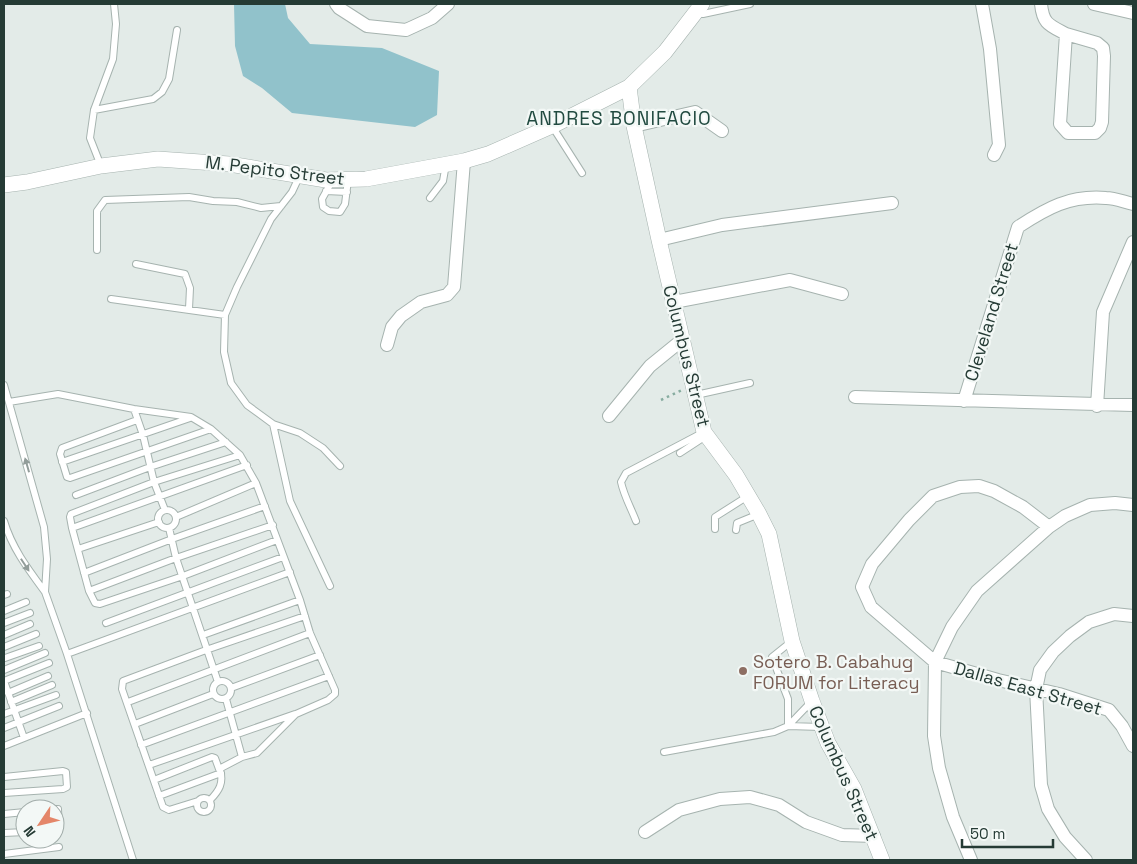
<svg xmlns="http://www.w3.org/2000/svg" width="1137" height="864" viewBox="0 0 1137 864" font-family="'Space Grotesk',sans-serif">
	<rect width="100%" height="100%" fill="#e3ebe8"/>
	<path fill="#91c2cb" d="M234,4h51l3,14 22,26 72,4 57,23 -2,44 -22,12 -123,-14 -30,-25 -19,-12 -8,-30z"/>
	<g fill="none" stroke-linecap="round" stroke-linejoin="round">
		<defs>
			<path id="service" d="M698,13l5,1 47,-10
				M94,110l59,-11 9,-7 7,-13 8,-49
				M552,126l30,47
				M101,166l-11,-28 4,-28 19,-51 3,-35 -2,-20
				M299,177l-7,15 -21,27 -34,68 -12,28 -1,37 7,31 16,22 26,19 27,9 23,15 17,18
				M332,181l-10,18 1,8 6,4 11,1 5,-8 3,-24
				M326,191l21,1
				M430,198l13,-17 3,-17
				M97,250v-39l8,-11 84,-3 24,4 24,1 24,6 20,-2
				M136,264l49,10 5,14 -1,21
				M111,299l114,16
				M4,385l40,142 3,32 -2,33c-17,-23 -33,-44 -41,-71
				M696,395l54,-12
				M9,402l49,-8 76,15 57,8 20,12 29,26 16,28 44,117 10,33 25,57v4l-7,6 -32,14 -39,39 -15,4 -23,12 -4,-11 -3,-1 -58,23
				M134,409l9,26 11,47 11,28
				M137,420l-75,28 -2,6 7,23 3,1 141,-49
				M273,424l17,77 40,85
				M680,453l26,-17
				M240,455l-86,27 -83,32 -1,3 2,11 17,63 6,12 5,1 83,-28 94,-36
				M62,462l128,-44
				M76,495l74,-28 76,-25
				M158 519a9 9 0 1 1 18 0a9 9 0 1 1-18 0Z
				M176,517l80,-34
				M636,521c-5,-13 -12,-25 -15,-39l5,-9 78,-41
				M72,528l175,-63
				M169,528l7,30 42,124
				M715,529v-12l33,-21
				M736,530l1,-7 22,-9
				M78,549l81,-27
				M84,573l88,-34 93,-33
				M89,591l87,-33 97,-33
				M45,592l22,62 66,206
				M4,595l3,-1
				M4,611l22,-9
				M4,623l26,-10
				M106,623l177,-66
				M4,635l26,-11
				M203,635l97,-35
				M4,647l32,-13
				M67,654l223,-82
				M5,658l34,-12
				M4,670l41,-17
				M213 690a9 9 0 1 1 18 0a9 9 0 1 1-18 0Z
				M4,681l20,57
				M4,681l45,-18
				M231,688l89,-33
				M8,693l40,-17
				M226,699l16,58
				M11,702l41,-17
				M128,702l182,-69
				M4,714l52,-19
				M135,724l78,-30
				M788,726v-27l-16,-42 20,-16
				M788,726l33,1
				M4,728l55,-22
				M141,745l188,-69
				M4,746l83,-33
				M664,752l110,-20 14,-6 24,-25
				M149,765l146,-51
				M4,777l59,-6 3,1 1,15 -4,2 -59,4
				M159,796l62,-23
				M197 805a7 7 0 1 1 14 0a7 7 0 1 1-14 0Z
				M210,800c9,-9 14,-17 10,-30
				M198,801l-29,9 -6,-3 -41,-118 1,-8 83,-31 99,-34
				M48,809h10l1,20 -4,1
				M4,814l21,-2
				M4,833l21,-1
				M4,854l55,-7"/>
			<path id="minor" d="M336,4l3,4 28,18 39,4 26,-12 16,-14
				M982,4l8,45 9,96 -5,10
				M1041,4c2,20 8,21 25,30l-6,90 8,9h27l5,-5 2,-6 2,-66 -1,-8 -6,-5 -31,-9
				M1094,4l39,9
				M634,126l61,-14 27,19
				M659,240l63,-15 170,-22
				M674,302l116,-22 52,14
				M387,345l5,-18 9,-11 20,-14 26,-7 7,-8 10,-126
				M855,397l278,8
				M964,401l54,-174c29,-19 52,-32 88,-29 9,0 18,4 27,6
				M1097,406l6,-94 30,-70
				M609,416l41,-50 32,-26
				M1049,527l-26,-20 -29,-16 -15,-5 -19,1 -27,9 -24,24 -37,44 -10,23 9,20 64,55 63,18 61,14 50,16 13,16 11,20
				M645,832l34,-22 41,-11 30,-2 29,8 27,17 36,13 32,1
				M971,860l-18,-43 -14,-49 -5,-32 1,-74 17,-35 25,-36 72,-64 16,-11 25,-11 25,-2 18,2
				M1086,860l-21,-23 -17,-28 -7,-24 -5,-96 4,-19 13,-18 17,-16 19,-14 25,-8 19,2"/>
			<path id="tertiary" d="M629,87l5,39 25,114 45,192 32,43 23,39 10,20 23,107 20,60 16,42 26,46 28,71
				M4,185l23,-3 74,-16 57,-7 71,5 97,16 40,-1 98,-18 24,-7 64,-28 77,-39 36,-35 37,-48"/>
		</defs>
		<use href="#service" stroke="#a6b3af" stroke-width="8"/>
		<use href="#minor" stroke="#a6b3af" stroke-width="14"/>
		<use href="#tertiary" stroke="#a6b3af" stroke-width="16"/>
		<path stroke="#87aca0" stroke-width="2.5" stroke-dasharray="2.5 4" stroke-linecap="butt" d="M661,400l21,-10"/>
		<use href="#service" stroke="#fff" stroke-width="6"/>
		<use href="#minor" stroke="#fff" stroke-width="12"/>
		<use href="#tertiary" stroke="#fff" stroke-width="15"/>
	</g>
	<defs><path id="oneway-solid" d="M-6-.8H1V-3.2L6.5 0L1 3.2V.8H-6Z" transform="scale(1.25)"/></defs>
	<g fill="#929d9a">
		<use href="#oneway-solid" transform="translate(27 465) rotate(-106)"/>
		<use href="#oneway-solid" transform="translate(25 565) rotate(57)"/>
	</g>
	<circle fill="#8d6e63" stroke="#f3f8f6" stroke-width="2" cx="743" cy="671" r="5"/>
	<g text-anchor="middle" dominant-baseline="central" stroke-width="4.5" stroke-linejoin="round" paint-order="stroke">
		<g font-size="18" fill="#253b35" stroke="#f3f8f6">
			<text transform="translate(275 170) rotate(7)">M. Pepito Street</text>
			<text transform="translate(991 312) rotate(-73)">Cleveland Street</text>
			<text transform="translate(687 356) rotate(76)">Columbus Street</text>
			<text transform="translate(1028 688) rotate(16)">Dallas East Street</text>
			<text transform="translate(844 773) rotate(66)">Columbus Street</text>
		</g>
		<g font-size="18" fill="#785e54" stroke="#f3f8f6" text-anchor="start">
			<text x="753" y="661">Sotero B. Cabahug<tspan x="753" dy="21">FORUM for Literacy</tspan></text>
		</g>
		<g font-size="19" letter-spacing="1" fill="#224b41" stroke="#f3f8f6">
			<text x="619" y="118">ANDRES BONIFACIO</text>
		</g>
	</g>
	<rect width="1137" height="864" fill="none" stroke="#253b35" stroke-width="10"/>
	<g transform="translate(40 824) rotate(235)"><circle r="24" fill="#f3f8f6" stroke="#a1aca9"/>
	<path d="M0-4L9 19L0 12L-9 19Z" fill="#e48669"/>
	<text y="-8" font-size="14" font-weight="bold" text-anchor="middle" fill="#253b35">N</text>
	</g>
	<path d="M962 839v8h91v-8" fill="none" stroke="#253b35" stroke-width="2.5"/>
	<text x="970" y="839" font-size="15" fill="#253b35" stroke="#f3f8f6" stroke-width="4" paint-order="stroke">50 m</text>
</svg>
